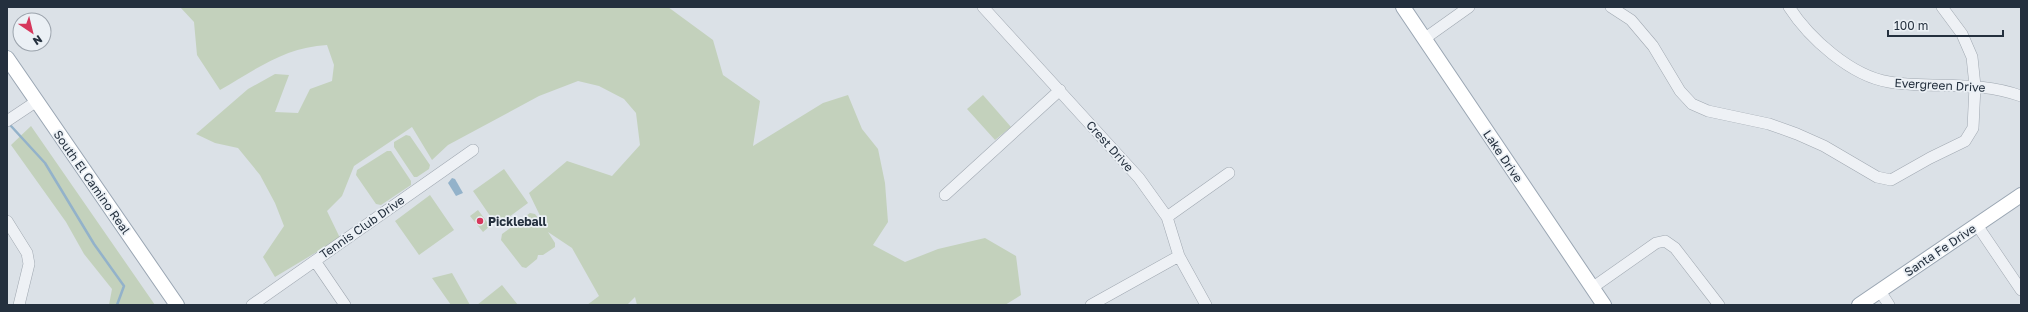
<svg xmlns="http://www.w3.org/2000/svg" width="2028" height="312" viewBox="0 0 2028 312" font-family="'Golos Text',sans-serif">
	<rect width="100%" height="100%" fill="#dbe1e7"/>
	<path fill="#c3d1bc" d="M180,7h488l45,33 10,35 37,26 -7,45 70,-43 25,-8 14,34 16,20 7,34 3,39 -15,23 32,17 33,-13 47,-11 31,18 5,39 -16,10h-368l-2,-8 -8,8h-40l12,-9 -27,-48 -24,-16 7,11v4l-12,8h-5l-1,4 -11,9 -4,-1 -21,-27 1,-6 11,-8h4l2,-5 11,-8 5,1 11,14 -17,-35 38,-32 45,15 28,-31 -4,-32 -12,-14 -25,-13 -21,-5 -39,15 -50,27 -41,22 -16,15 -20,-33 -58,39 -12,30 -15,15 13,27 -65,39 -12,-20 21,-31 -9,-23 -15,-28 -22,-27 -23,-5 -19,-9 52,-45 27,-15 14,1 -14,37 23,1 12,-24 22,-8 2,-16 -7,-20c-42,2 -72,25 -107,45l-23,-35 -3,-33z
		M983,95l28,32 -16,13 -28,-31z
		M31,126l124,179h-46l3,-16 -28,-35 -18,-32 -55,-77z
		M406,135l4,1 20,29 -1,4 -12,8h-3l-20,-30v-5z
		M387,151h4l20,30v4l-30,20 -5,-1 -20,-29 1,-5z
		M504,169l24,34 -31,23 -24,-35z
		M430,195l24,35 -35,25 -24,-34z
		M478,210l12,16 -7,6 -13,-16z
		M452,273l18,32h-19l-19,-27z
		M502,285l16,20h-41z"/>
	<path fill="#93b2ca" d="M452,178l3,1 8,14 -7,3 -8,-13z"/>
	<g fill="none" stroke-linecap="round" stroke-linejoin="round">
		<path stroke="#93b2ca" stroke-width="2.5" d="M11,126l34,37 49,81 30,42 -7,19"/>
		<defs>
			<path id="minor" d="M983,7l156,171 28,39 12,39 27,49
				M1611,7l20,13 22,26 27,45 12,13 16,7 61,13 28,10 27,12 53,31 14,3 39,-22 35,-17 8,-13 2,-42 -3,-29 -10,-23 -20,-27
				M1789,7c20,31 62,69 100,75 44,7 89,-2 132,14
				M1424,39l45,-32
				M7,121l30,-20
				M945,195l115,-105
				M1167,217l62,-44
				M7,221l20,32 2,11 -10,41
				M1977,225l44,65
				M315,261l30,44
				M1592,288l64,-45 9,-2 10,7 44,57
				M1880,291l9,14
				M252,305l221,-155
				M1091,305l88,-49"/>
			<path id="major" d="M1403,7l201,298
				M7,58l170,247
				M1859,305l162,-110"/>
		</defs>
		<use href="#minor" stroke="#a0a8b1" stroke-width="12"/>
		<use href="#major" stroke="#9aa6b3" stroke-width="16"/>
		<use href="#minor" stroke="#eef1f5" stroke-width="11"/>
		<use href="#major" stroke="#fff" stroke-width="14"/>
	</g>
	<circle fill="#d6375c" stroke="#ebf0f5" stroke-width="1.5" cx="480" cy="221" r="4"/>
	<g text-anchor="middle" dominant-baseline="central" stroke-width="3.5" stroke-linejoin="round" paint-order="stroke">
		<g font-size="12" fill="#24303e" stroke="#ebf0f5">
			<text transform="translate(1940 85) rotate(3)">Evergreen Drive</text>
			<text transform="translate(1110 146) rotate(48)">Crest Drive</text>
			<text transform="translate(1503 156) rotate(56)">Lake Drive</text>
			<text transform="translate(92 182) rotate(55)">South El Camino Real</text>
			<text transform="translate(362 227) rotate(-35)">Tennis Club Drive</text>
			<text transform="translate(1940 250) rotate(-34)">Santa Fe Drive</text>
		</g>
		<g font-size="12" font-weight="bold" fill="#24303e" stroke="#ebf0f5" text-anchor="start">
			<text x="488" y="221">Pickleball</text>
		</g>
	</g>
	<rect width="2028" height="312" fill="none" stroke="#24303e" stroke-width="16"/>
	<g transform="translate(32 32) rotate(145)"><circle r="19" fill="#ebf0f5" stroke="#9ba3ac"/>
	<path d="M0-3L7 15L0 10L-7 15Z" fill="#d6375c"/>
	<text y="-6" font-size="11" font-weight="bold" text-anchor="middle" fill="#24303e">N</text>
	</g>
	<path d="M1888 30v6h115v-6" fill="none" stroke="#24303e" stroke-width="2"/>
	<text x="1894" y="30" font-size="12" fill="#24303e" stroke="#ebf0f5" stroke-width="3" paint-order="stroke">100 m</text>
</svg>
